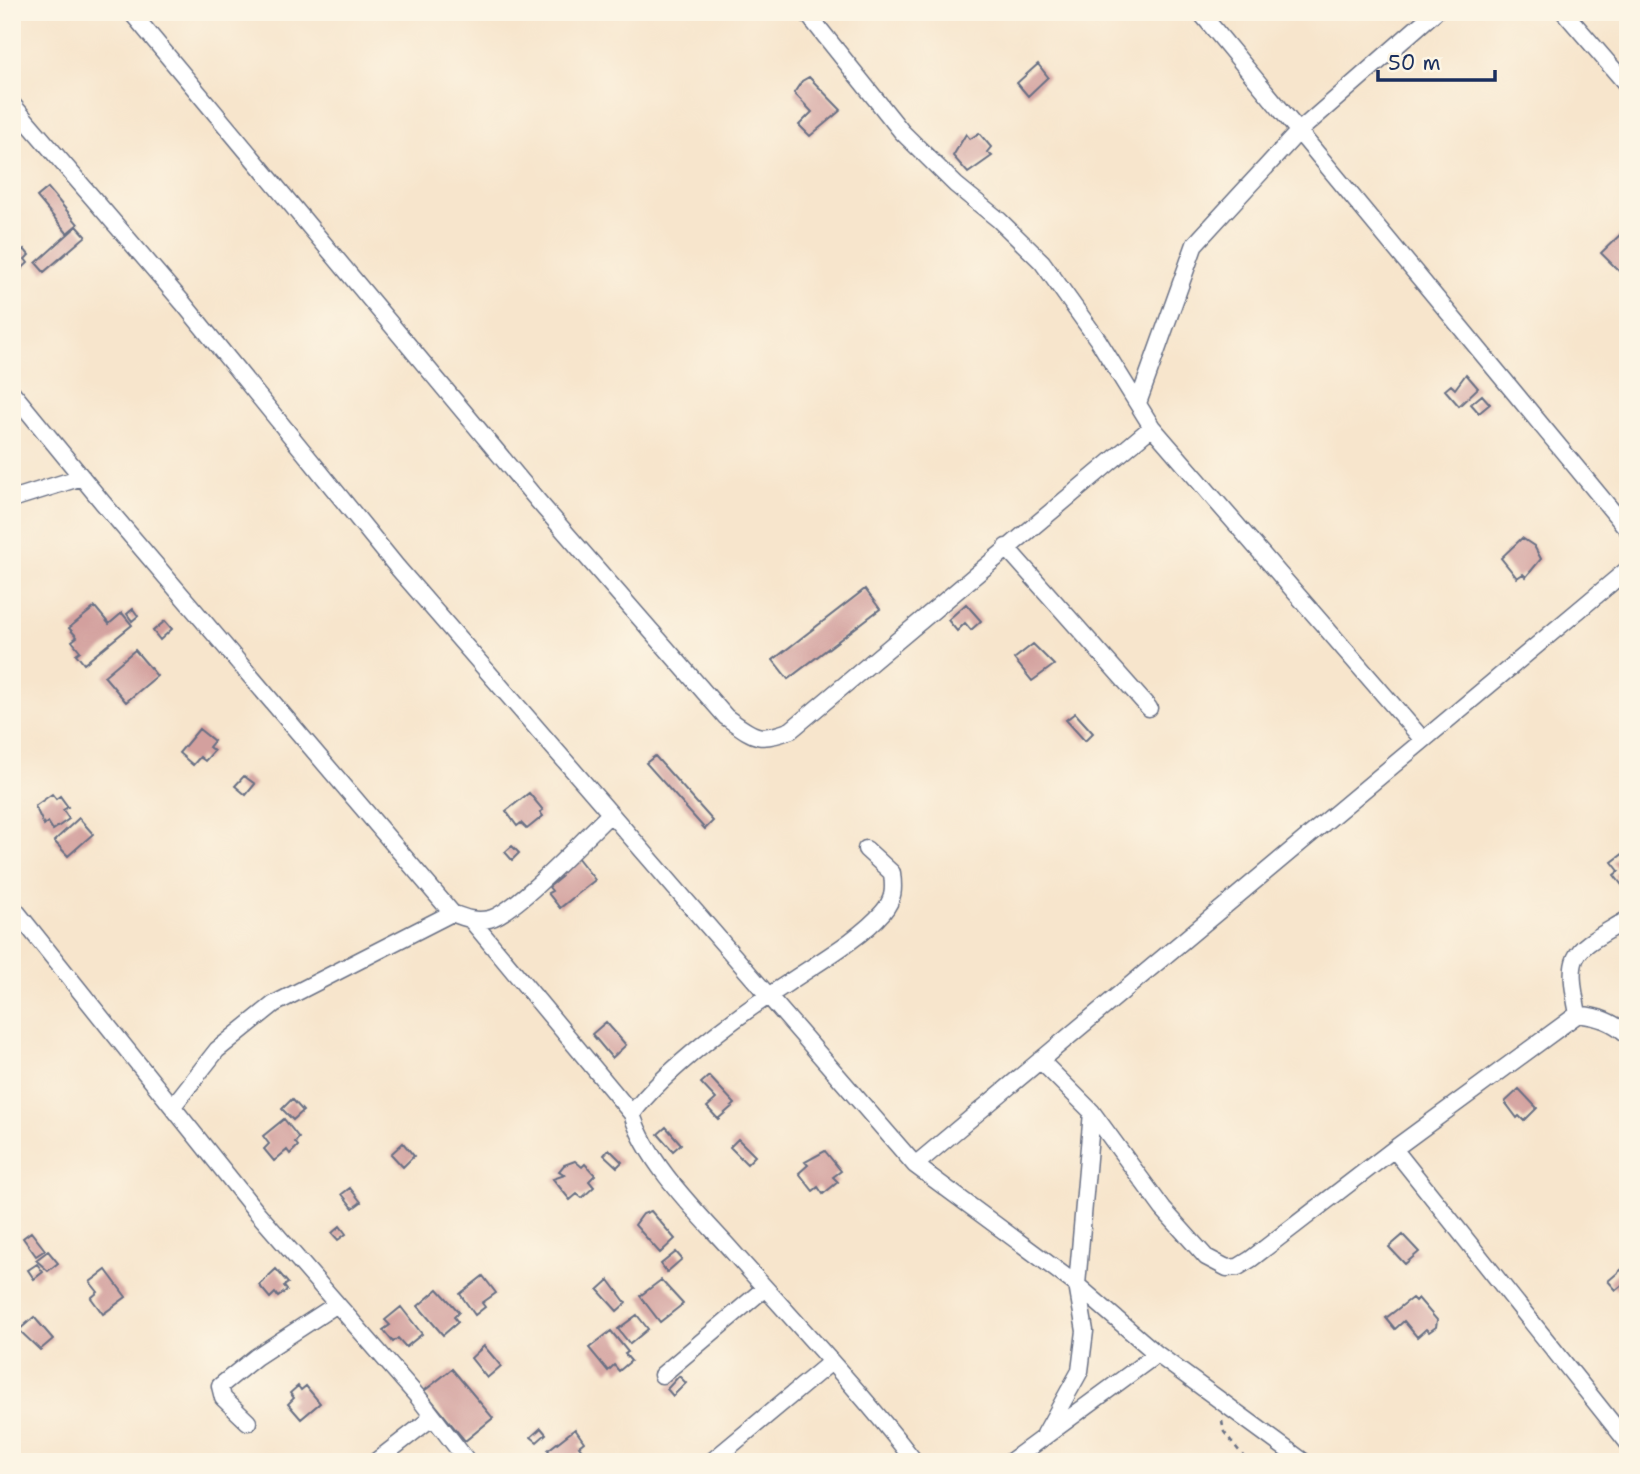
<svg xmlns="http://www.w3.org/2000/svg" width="1640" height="1474" viewBox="0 0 1640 1474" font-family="'Shantell Sans',sans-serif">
	<rect width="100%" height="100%" fill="#fcf5e5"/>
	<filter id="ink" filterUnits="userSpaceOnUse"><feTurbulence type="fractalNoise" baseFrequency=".0143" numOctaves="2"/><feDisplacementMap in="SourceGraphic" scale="14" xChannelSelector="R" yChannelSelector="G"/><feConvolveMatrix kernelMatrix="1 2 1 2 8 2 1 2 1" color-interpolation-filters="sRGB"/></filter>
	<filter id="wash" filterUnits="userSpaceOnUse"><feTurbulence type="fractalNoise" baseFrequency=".00686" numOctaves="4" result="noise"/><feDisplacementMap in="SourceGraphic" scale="28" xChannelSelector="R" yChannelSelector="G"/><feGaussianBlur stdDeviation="1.57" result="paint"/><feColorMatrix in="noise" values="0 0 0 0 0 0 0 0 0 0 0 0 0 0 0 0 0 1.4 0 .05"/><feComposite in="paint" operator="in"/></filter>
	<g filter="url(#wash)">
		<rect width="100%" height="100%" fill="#f7e5cc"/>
		<g id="blocks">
			<path fill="#d3a09e" d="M1038,64l10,13 -20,19 -11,-13z
				M809,77l32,33 -31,26 -11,-11 13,-13 -18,-19 8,-12z
				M979,133l12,14 -4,5 5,4 -24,17 -15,-17 13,-22 4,5z
				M48,188l30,36 -11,9 -30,-36z
				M77,226l9,10 -42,36 -8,-9z
				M1623,232l5,5v43l-27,-27z
				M24,249l5,6 -4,4 3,4 -12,11 -4,-5v-17l3,-2 4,3z
				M1466,374l12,14 -19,18 -14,-16 6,-5 4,4z
				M1482,395l8,9 -11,9 -8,-9z
				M1522,538l12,8 7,13 -15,18 -3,-3 -6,4 -16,-20z
				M865,589l15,20 -92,70 -15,-19z
				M966,604l15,17 -10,9 -6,-7 -8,8 -9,-11z
				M95,607l14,17 13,-11 10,12 -48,39 -8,-10 4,-3 -8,-10 5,-4 -8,-9z
				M133,609l5,7 -6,5 -5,-7z
				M165,621l7,8 -12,11 -7,-9z
				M1033,644l21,21 -22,16 -18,-22z
				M135,650l22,26 -31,26 -22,-26z
				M1075,713l18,20 -8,8 -19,-21z
				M199,729l15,12 -5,6 5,4 -9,10 -5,-4 -7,8 -14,-12z
				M655,756l58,65 -8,8 -59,-66z
				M244,776l11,8 -9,11 -11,-9z
				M529,793l14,17 -3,2 3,4 -16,13 -6,-6 -4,3 -11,-15z
				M52,794l4,5 4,-3 8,11 -5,3 6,9 -16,11 -5,-8 -4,3 -9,-19z
				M79,818l14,16 -25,22 -14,-15z
				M512,846l7,7 -7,7 -7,-8z
				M1628,850v36l-3,3 -11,-14 5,-4 -7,-9z
				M577,857l18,23 -35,28 -12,-15 4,-2 -3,-4 12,-10 -3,-5z
				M606,1022l20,23 -14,13 -20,-24z
				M709,1076l26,28 -17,15 -11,-12 9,-8 -15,-16z
				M1519,1089l18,19 -13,13 -5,-5 -2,2 -12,-16z
				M292,1099l11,12 -10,9 -11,-11z
				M284,1119l15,19 -4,4 3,4 -8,8 -3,-4 -13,11 -10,-12 5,-5 -6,-8z
				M666,1127l15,17 -8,7 -15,-17z
				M738,1139l17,17 -8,8 -17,-17z
				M403,1143l11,13 -11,11 -12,-13z
				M609,1149l13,13 -5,5 -13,-12z
				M825,1151l16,20 -8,6 5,5 -15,12 -5,-7 -5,4 -14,-18 9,-8 -3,-3z
				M575,1161l7,6 3,-3 10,11 -6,6 5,6 -12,11 -5,-4 -7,6 -17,-21 12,-4 -6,-4 5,-6z
				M350,1188l11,14 -8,6 -11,-14z
				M651,1211l24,28 -15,14 -25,-28 8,-11z
				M340,1226l6,8 -8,6 -6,-7z
				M31,1232l14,18 -9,6 -13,-18z
				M1403,1235l16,17 -14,12 -16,-17z
				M48,1251l10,12 -10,8 -12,-11z
				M676,1252l6,7 -15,13 -6,-8z
				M37,1264l6,8 -9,7 -6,-9z
				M1628,1264v16l-12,10 -8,-9z
				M276,1269l12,14 -4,3 3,4 -9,7 -3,-4 -5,5 -11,-13z
				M106,1270l20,27 -23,17 -12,-16 7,-6 -8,-10z
				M483,1276l13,17 -14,10 3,4 -10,8 -15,-21z
				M609,1280l17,23 -9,8 -19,-21z
				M661,1280l22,24 -23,18 -20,-26z
				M438,1289l21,23 -5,5 4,5 -15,13 -25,-29z
				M1412,1298l3,3 3,-3 19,22 -1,7 -7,5 -3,-3 -9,8 -13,-16 -9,8 -9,-11z
				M401,1307l21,27 -16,13 -8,-9 -5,4 -10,-12 7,-5 -5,-5z
				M637,1315l11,14 -18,15 -12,-15z
				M34,1317l19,22 -13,11 -21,-20z
				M611,1331l17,21 -3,2 6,7 -12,10 -5,-6 -6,6 -19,-23z
				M484,1346l17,20 -14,12 -16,-20z
				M452,1369l41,49 -28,23 -41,-50z
				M679,1376l7,7 -13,13 -6,-7z
				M298,1386l3,4 5,-4 14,17 -19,16 -13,-15 6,-6 -4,-5z
				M541,1428l5,6 -9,8 -6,-5z
				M575,1429l9,13 -5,4 4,5 -10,7 -5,-2 5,6h-16l-9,-12z"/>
		</g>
	</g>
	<g filter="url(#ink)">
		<use href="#blocks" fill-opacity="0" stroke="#686f84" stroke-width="2"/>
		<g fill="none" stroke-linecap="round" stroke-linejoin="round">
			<defs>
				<path id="street" d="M131,12l407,489 188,216c28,20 32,26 65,13l361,-303
					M806,12l96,120 54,53 43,35 43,42 56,78 54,87 271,313
					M1200,12l428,518
					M1564,12l64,74
					M12,104l171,199 214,264 518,598 162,120 80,69 147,108
					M12,392l91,111 349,410c13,5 23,9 37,6 28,-7 96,-82 120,-104
					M1138,403l57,-159 103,-112 137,-120
					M12,499l70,-22
					M1006,547l143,161
					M12,906l243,304 163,187 50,65
					M471,920l161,194c15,50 67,100 101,138 61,69 125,136 182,210
					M1578,1014c-13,-65 -5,-62 50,-95
					M1040,1060l52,52 71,97 43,48 21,11 11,-1 13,-8 143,-110 184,-135c21,3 34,7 50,21
					M173,1106l44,-56 57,-46 178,-91
					M632,1114c31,-43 110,-102 156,-131 29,-20 72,-44 95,-71 11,-13 11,-23 9,-39l-26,-24
					M1394,1149l234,294
					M915,1165l713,-596
					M662,1375l103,-87
					M248,1422l-25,-24 -3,-12 36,-29 81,-53
					M1045,1434l35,-63 5,-40 -8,-46 15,-173
					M375,1462l58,-45
					M711,1462l120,-100
					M1010,1462l147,-108"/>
			</defs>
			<use href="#street" stroke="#686f84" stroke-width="19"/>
			<path stroke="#686f84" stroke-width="2.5" stroke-dasharray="5 5" stroke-linecap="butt" d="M1222,1421l2,11 24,30"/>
			<use href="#street" stroke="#fff" stroke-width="16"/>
		</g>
	</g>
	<rect width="1640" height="1474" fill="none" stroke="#fcf5e5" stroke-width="42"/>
	<path d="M1378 70v10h117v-10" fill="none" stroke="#1b2f5e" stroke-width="3.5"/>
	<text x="1388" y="70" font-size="21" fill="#1b2f5e" stroke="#fcf5e5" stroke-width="5" paint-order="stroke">50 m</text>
</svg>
